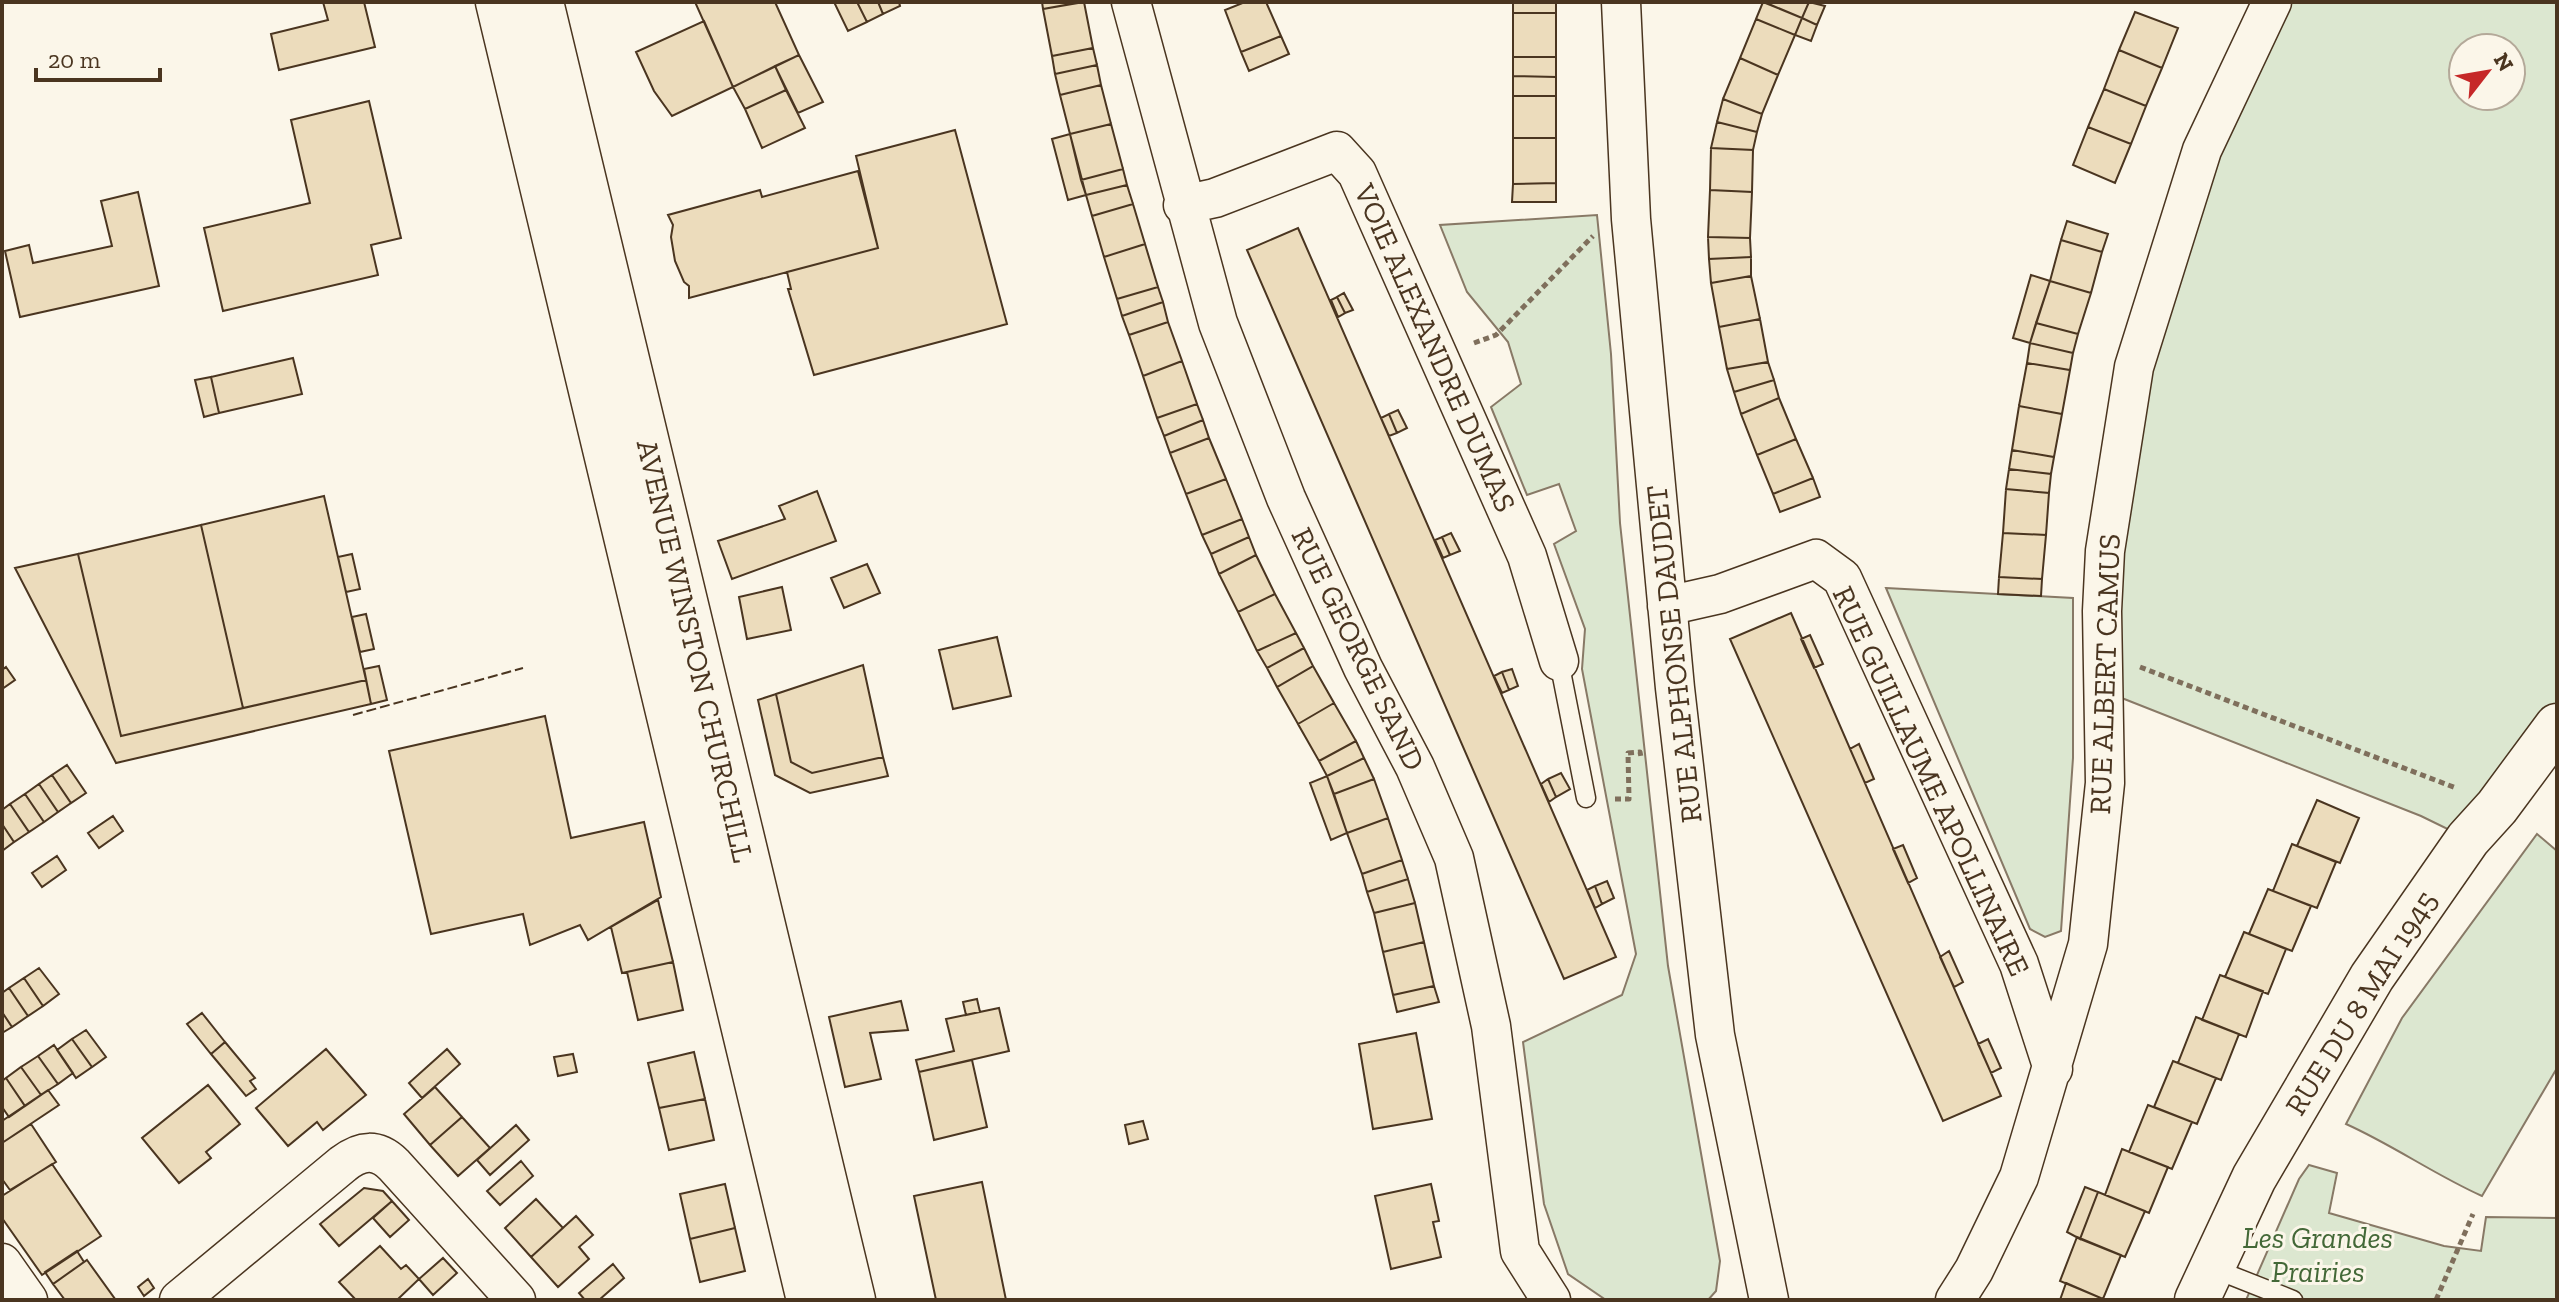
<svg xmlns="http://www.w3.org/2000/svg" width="2559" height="1302" viewBox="0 0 2559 1302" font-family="'Zilla Slab',serif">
	<rect width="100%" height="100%" fill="#fbf6e9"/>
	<path fill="#dce7d0" stroke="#887966" stroke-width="2" fill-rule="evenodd" d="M2272,2h285v724l-89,113 -47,-23 -317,-125 30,-324zM2463,48h48v48h-48z
		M1597,215l14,139 9,169 48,443 52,295 -4,30 -8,9h-102l-38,-26 -24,-70 -21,-162 99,-47 14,-41 -54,-285 3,-40 -31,-85 22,-13 -17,-47 -32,11 -36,-88 30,-23 -13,-42 -41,-50 -27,-67z
		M1886,588l187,10v160l-12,173 -16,6 -15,-8z
		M2537,834l20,17v217l-75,128c-47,-21 -89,-51 -136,-72l56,-106z
		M2309,1165l28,8 -8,40 115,33 37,5 5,-34 71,1v82h-311l53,-121z"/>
	<path fill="#ecdcbc" stroke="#4a3520" stroke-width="2" d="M323,2h41l11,45 -96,23 -8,-36 57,-14z
		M695,2h80l24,53 -66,32z
		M834,2h23l10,20 -19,9z
		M857,2h21l5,12 -16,8z
		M878,2h21l1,4 -17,8z
		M1042,2h40l-39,7z
		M1084,2l9,46 -41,8 -9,-47z
		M1245,2h21l15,34 -40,16 -16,-42z
		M1513,2h43v11h-43z
		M1763,2l39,16 -7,17 -39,-16z
		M1764,2h45l-7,16z
		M1809,2l16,4 -8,19 -15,-7z
		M2135,12l43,16 -16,40 -43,-18z
		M1513,13h43v44h-43z
		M1802,18l15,7 -6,16 -16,-6z
		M1756,19l39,16 -17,40 -38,-17z
		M704,21l29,66 -61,29 -18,-25 -18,-39z
		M1281,36l8,18 -40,17 -8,-19z
		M1093,48l4,17 -42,9 -3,-18z
		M2119,50l43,18 -16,38 -42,-17z
		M799,55l24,47 -25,11 -23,-47z
		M1513,57h43v20l-43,-1z
		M1740,58l38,17 -16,39 -39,-15z
		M1097,65l4,20 -41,10 -5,-21z
		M775,66l11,24 -41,19 -12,-22z
		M1513,76l43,1v19h-43z
		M1101,85l10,39 -41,10 -10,-39z
		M2104,89l42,17 -15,38 -43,-17z
		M786,90l19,38 -43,20 -17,-39z
		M1513,96h43v42h-43z
		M1723,99l39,15 -5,18 -40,-10z
		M369,101l32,137 -30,7 7,30 -155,36 -19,-83 106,-25 -19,-83z
		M1717,122l40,10 -4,18 -42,-2z
		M1111,124l12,45 -42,11 -11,-46z
		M2088,127l43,17 -16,39 -42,-18z
		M955,130l52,194 -193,51 -26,-86h3l-4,-17 91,-24 -22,-92z
		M1070,134l16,61 -18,5 -16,-61z
		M1513,138h43v45l-43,1z
		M1711,148l42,2 -1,42 -42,-2z
		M1123,169l4,16 -41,10 -5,-15z
		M858,171l20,77 -189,50v-12l-5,-4 -9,-21 -4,-24 2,-12 -5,-10 92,-25 2,7z
		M1556,183v19h-44l1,-18z
		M1127,185l6,19 -41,12 -6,-21z
		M1710,190l42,2 -2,46 -42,-1z
		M138,192l21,94 -139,31 -15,-66 24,-6 4,18 79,-17 -11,-45z
		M1133,204l12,40 -41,13 -12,-41z
		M2067,221l41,13 -6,18 -41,-12z
		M1298,228l318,729 -52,22 -317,-729z
		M1708,237l42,1 1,19 -42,2z
		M2061,240l41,12 -11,41 -41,-12z
		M1145,244l13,43 -41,12 -13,-42z
		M1751,257v19l-40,7 -2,-24z
		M2031,275l19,6 -20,62 -17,-5z
		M1751,276l9,43 -41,8 -8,-44z
		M2050,281l41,12 -13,41 -42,-11z
		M1158,287l5,15 -41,14 -5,-17z
		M1344,293l9,17 -8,3 -8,-16z
		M1337,297l8,16 -7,4 -7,-17z
		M1163,302l5,20 -39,13 -7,-19z
		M1760,319l8,43 -41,7 -8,-42z
		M1168,322l14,39 -39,15 -14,-41z
		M2036,323l42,11 -5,19 -43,-10z
		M2030,343l43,10 -3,17 -43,-7z
		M293,358l9,36 -83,19 -8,-36z
		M1182,361l15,43 -40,14 -14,-42z
		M1768,362l6,18 -40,12 -7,-23z
		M2027,363l43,7 -8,44 -43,-8z
		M211,377l8,36 -15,4 -9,-37z
		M1774,380l5,18 -38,16 -7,-22z
		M1779,398l17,41 -39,16 -16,-41z
		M1197,404l6,16 -39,16 -7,-18z
		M2019,406l43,8 -8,43 -42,-7z
		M1398,410l9,18 -10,5 -8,-19z
		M1389,414l8,19 -8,3 -8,-18z
		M1203,420l6,18 -39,15 -6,-17z
		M1209,438l17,41 -40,15 -16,-41z
		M1796,439l17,39 -40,16 -16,-39z
		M2012,450l42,7 -3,17 -42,-5z
		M2009,469l42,5 -2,19 -43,-4z
		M1813,478l7,19 -40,15 -7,-18z
		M1226,479l16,40 -40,16 -16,-41z
		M2006,489l43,4 -3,42 -43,-2z
		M817,491l19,50 -104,38 -14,-38 67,-22 -6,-13z
		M324,496l42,184 -123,28 -42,-183z
		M1242,519l7,18 -38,17 -9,-19z
		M201,525l42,183 -122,28 -43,-182z
		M1451,533l9,18 -10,4 -8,-18z
		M2003,533l43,2 -4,44 -43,-2z
		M1249,537l7,18 -37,19 -8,-20z
		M1442,537l8,18 -7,3 -8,-18z
		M78,554l43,182 245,-56 5,24 -255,59 -101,-195z
		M352,554l8,35 -14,3 -8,-35z
		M1256,555l19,39 -37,18 -19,-38z
		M867,564l13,29 -36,15 -13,-30z
		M1999,577l43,2 -1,17 -43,-2z
		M782,587l9,43 -44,9 -8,-42z
		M1275,594l21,39 -39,18 -19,-39z
		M1791,613l210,483 -58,25 -213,-482z
		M366,614l8,35 -14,3 -8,-35z
		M1296,633l8,15 -37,20 -10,-17z
		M1810,635l13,29 -9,4 -13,-29z
		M997,637l14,59 -58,13 -14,-59z
		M1304,648l9,18 -36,21 -10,-19z
		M863,665l20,92 -71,16 -21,-11 -15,-68z
		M379,666l8,34 -16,4 -7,-35z
		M1313,666l21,37 -36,21 -21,-37z
		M6,667l9,13 -13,9v-19z
		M1512,669l6,17 -9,4 -7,-18z
		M1502,672l7,18 -7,3 -8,-17z
		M776,694l15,68 21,11 71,-16 5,19 -78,17 -35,-18 -17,-75z
		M1334,703l22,38 -37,20 -21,-37z
		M545,716l26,122 73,-16 17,75 -73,43 -8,-15 -50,20 -7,-31 -92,20 -42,-183z
		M1356,741l8,17 -37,18 -8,-15z
		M1859,744l15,35 -9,4 -15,-34z
		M1364,758l10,21 -40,15 -7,-18z
		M67,765l19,28 -15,10 -19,-28z
		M1561,773l9,16 -14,8 -8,-18z
		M52,775l19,28 -13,9 -19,-28z
		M1327,776l20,57 -16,7 -21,-57z
		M1374,779l14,39 -41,15 -13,-39z
		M1548,779l8,18 -7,5 -8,-18z
		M39,784l19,28 -14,10 -19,-28z
		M25,794l19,28 -15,10 -19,-28z
		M2317,800l42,18 -19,45 -43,-17z
		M10,804l19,28 -15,10 -12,-18v-14z
		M113,816l10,15 -24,17 -11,-15z
		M1388,818l14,42 -40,14 -15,-41z
		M2,824l12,18 -12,9z
		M2292,844l44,18 -19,46 -44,-17z
		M1903,845l14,33 -9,5 -15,-34z
		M57,856l9,14 -24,17 -10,-14z
		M1402,860l6,19 -41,13 -5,-18z
		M1408,879l7,24 -41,10 -7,-21z
		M1607,881l7,17 -12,6 -7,-18z
		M1595,886l7,18 -7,4 -8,-18z
		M2268,889l43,17 -19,45 -43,-17z
		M658,900l15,62 -51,11 -11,-46z
		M1415,903l9,39 -41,10 -9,-39z
		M2244,932l42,17 -18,45 -43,-17z
		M1424,942l10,44 -41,9 -10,-43z
		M1949,951l14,31 -9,5 -14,-30z
		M673,962l10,48 -45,10 -11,-48z
		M39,968l20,26 -16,12 -19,-28z
		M2220,975l43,16 -17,46 -44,-17z
		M24,978l19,28 -15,10 -19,-28z
		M1434,986l5,16 -42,10 -4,-17z
		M9,988l19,28 -16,11 -10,-15v-19z
		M977,999l3,13 -14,3 -3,-13z
		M901,1001l7,29 -38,3 11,46 -36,8 -16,-70z
		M999,1008l10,43 -90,21 -3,-12 38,-9 -8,-32z
		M2,1012l10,15 -10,6z
		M202,1013l23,29 -14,12 -24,-30z
		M2196,1017l43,17 -18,46 -43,-17z
		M86,1030l20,27 -14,10 -20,-28z
		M1416,1033l16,86 -59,10 -14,-85z
		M72,1039l20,28 -16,11 -19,-28z
		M1988,1039l13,29 -10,5 -13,-29z
		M225,1042l30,36 -5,3 6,8 -10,7 -35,-42z
		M54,1045l19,28 -15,11 -20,-28z
		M326,1049l40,46 -43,35 -6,-8 -29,24 -32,-38z
		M447,1049l13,15 -38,34 -13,-15z
		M694,1052l11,47 -46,9 -11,-45z
		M573,1054l4,18 -19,4 -4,-19z
		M38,1056l20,28 -17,11 -20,-28z
		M972,1060l15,67 -53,13 -15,-68z
		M2173,1061l43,17 -19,46 -43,-17z
		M21,1067l20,28 -16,11 -19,-28z
		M6,1078l19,28 -16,11 -7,-10v-26z
		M208,1085l32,39 -34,28 5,6 -32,25 -37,-45z
		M435,1087l27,30 -32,28 -26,-31z
		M48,1090l11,15 -57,38v-22z
		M705,1099l9,41 -45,10 -10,-42z
		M2148,1105l44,17 -20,47 -43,-17z
		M462,1117l28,31 -32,28 -28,-31z
		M1143,1121l5,18 -19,5 -4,-19z
		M31,1124l25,38 -46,28 -8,-11v-36z
		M516,1125l13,15 -39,35 -13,-15z
		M2122,1149l46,18 -19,46 -44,-18z
		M521,1161l12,15 -33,29 -13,-14z
		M52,1164l49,72 -59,39 -40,-57v-22z
		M982,1182l24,118h-70l-22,-104z
		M725,1184l10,44 -45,11 -10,-45z
		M1431,1184l8,37 -6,1 8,35 -50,12 -16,-73z
		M2085,1187l13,5 -18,47 -13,-7z
		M364,1188l19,3 9,10 -53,45 -19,-22z
		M2098,1192l47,19 -20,46 -45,-18z
		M536,1199l27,29 -32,29 -26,-29z
		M392,1201l17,19 -19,17 -17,-19z
		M576,1216l17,19 -14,12 10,12 -31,28 -27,-30z
		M735,1228l10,43 -45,11 -10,-43z
		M2077,1237l44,18 -18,44 -43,-18z
		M380,1246l21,23 5,-4 13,14 -22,21h-41l-17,-18z
		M77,1251l7,11 -31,22 -8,-12z
		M443,1258l14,15 -24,22 -14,-16z
		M87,1260l28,39 -1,1h-49l-12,-16z
		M613,1264l11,14 -25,22h-14l-6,-7z
		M148,1279l6,9 -10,8 -6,-9z
		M2066,1283l37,16 3,1h-46z"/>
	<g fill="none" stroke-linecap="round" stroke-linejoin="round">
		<defs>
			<path id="service" d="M1559,661l27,137
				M2212,1268l81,32"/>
			<path id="minor" d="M1131,2l87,321 68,175 77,170 52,99 39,91 37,168 29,225 31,49
				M1621,2l10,217 44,469 40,347 54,265
				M1183,205l32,-7 122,-47 20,22 170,383 32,105
				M1667,606l53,-12 96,-35 26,19 177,386 34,105
				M2,1263l26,37
				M179,1300l164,-136c18,-14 34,-16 51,1l122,135
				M1955,1300l19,-30 45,-93 69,-233 17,-161 -3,-172 3,-60 29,-184 68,-217 70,-148"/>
			<path id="tertiary" d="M2197,1300l57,-122 118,-201 96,-138 29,-32 60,-81"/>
			<path id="secondary" d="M498,2l311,1298
				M541,2l312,1298"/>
		</defs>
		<use href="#service" stroke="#4a3520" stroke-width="21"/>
		<use href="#minor" stroke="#4a3520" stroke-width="41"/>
		<use href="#tertiary" stroke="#4a3520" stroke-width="47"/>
		<use href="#secondary" stroke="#4a3520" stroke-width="47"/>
		<path stroke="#7f6f5c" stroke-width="5" stroke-dasharray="6 4" stroke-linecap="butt" d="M1474,343l22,-8 97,-99
			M2140,667l316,121
			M1615,799h14l-1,-46 12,-1 1,5
			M2436,1300l37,-86"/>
		<use href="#service" stroke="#fbf6e9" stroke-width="18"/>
		<use href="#minor" stroke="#fbf6e9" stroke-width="38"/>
		<use href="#tertiary" stroke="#fbf6e9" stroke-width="44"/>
		<use href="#secondary" stroke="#fbf6e9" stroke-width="44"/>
		<path stroke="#4a3520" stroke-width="2" stroke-dasharray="10 4" stroke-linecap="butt" d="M353,715l170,-47"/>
	</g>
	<g text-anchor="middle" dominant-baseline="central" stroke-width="6" stroke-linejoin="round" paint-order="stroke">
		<g font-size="30" fill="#4a3520" stroke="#fbf6e9">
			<text transform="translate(1435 348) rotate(66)">VOIE ALEXANDRE DUMAS</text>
			<text transform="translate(1358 649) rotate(64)">RUE GEORGE SAND</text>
			<text transform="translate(695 651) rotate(77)">AVENUE WINSTON CHURCHILL</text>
			<text transform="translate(1674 654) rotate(-96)">RUE ALPHONSE DAUDET</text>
			<text transform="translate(2105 674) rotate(-88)">RUE ALBERT CAMUS</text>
			<text transform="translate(1931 781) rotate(65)">RUE GUILLAUME APOLLINAIRE</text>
			<text transform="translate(2361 1003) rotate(-58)">RUE DU 8 MAI 1945</text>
		</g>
		<g font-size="30" font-style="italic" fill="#436837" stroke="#fbf6e9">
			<text x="2318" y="1238">Les Grandes<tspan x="2318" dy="34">Prairies</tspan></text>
		</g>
	</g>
	<rect width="2559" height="1302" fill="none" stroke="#4a3520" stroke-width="8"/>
	<g transform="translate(2487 72) rotate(59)"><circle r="38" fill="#fbf6e9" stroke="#b4a999" stroke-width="2"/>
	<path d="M0-6L14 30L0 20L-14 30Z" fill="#c62828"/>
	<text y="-12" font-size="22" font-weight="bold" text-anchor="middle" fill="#4a3520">N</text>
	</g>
	<path d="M36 68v12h124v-12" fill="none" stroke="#4a3520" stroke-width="4"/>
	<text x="48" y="68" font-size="24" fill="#4a3520" stroke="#fbf6e9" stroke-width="6" paint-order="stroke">20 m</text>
</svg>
